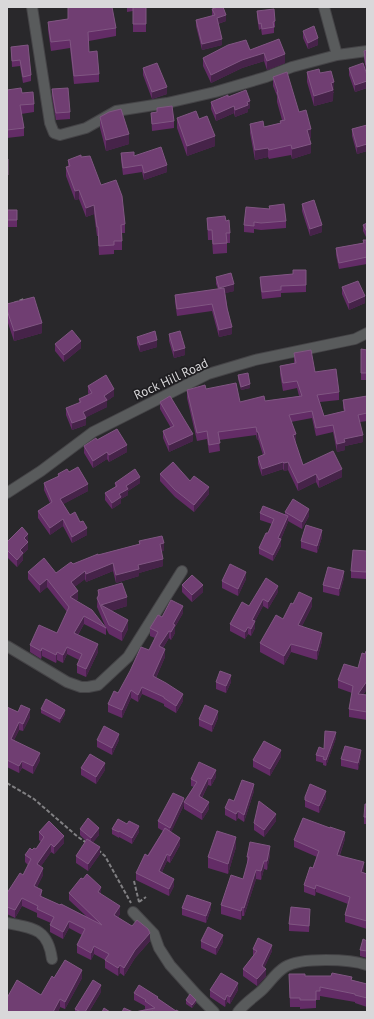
<svg xmlns="http://www.w3.org/2000/svg" width="374" height="1019" viewBox="0 0 374 1019" font-family="'PT Sans',sans-serif">
	<rect width="100%" height="100%" fill="#29282b"/>
	<g fill="none" stroke-linecap="round" stroke-linejoin="round">
		<defs>
			<path id="minor" d="M32,7l18,116 4,10 6,2 26,-7 30,-17 51,-8 48,-11 51,-15 26,-10 45,-12 30,-4
				M324,7l13,48
				M7,493l34,-22 52,-39 115,-58 47,-14 100,-21 12,-6
				M7,646l60,36 14,5h7l10,-2 30,-28 54,-86
				M133,912l21,22 5,14 11,17 26,29 18,18
				M7,923c27,5 41,6 45,36
				M238,1012c6,-8 15,-14 23,-21 8,-7 14,-18 24,-24 16,-10 65,-8 82,-2"/>
		</defs>
		<use href="#minor" stroke="#454447" stroke-width="12"/>
		<path stroke="#818083" stroke-width="2" stroke-dasharray="4 2" stroke-linecap="butt" d="M14,303l10,-4
			M7,783l27,16 44,38 9,6
			M98,850l7,6 26,47
			M134,881l5,21
			M139,902l7,-5"/>
		<use href="#minor" stroke="#595b5c" stroke-width="10"/>
	</g>
	<path fill="#632c66" d="M127,7h19v25h-13v-21l-6,1z
		M212,9l14,12 -8,3 4,21 -20,5 -6,-24v-6l16,-4z
		M257,11l18,10v6l-1,1v5l-12,2 -1,-6 -2,1 -2,-13z
		M68,19l48,9v8l-27,5v11l10,22v8l-25,2 -4,-36 -19,3 -3,-21v-8z
		M303,31l15,14 -10,4 -5,-11z
		M279,39l6,24 -18,7 -3,-9 -22,7 -31,15 -8,-17v-8l47,-8z
		M11,47l20,28v6l-8,2 -3,-17 -8,1z
		M367,50v21l-1,1 -2,-14v-7z
		M143,68l24,26 -15,5 -9,-24z
		M349,68l18,7v13l-12,4 -6,-17z
		M307,72l13,1 14,20h-1v8l-19,5 -7,-24z
		M273,77l26,35 12,26 -2,1 2,14 -19,6 -1,-4 -22,4 -1,-2 -13,3 -5,-27v-9l14,3 16,-4v-2l2,-1 -5,-18v-6l-4,-10z
		M52,89l18,23v7l-14,1 -4,-24z
		M7,90l15,3 12,11v8l-13,2 3,14v8l-17,2z
		M228,97l22,11 -2,1v3l-13,5 -1,-4 -18,8 -5,-12v-7z
		M157,108l17,13v7l-22,3 -1,-18 6,-1z
		M100,117l29,27 -23,7 -6,-23z
		M177,118l38,28 -28,10 -10,-28z
		M367,125v26l-10,3 -5,-18v-7z
		M121,153l13,3 33,16 -23,8 -2,-8 -19,3 -2,-15z
		M81,157l20,28 24,39v9h-3v17h-8v4l-15,1 -1,-19h-1l-3,-22 -8,3 -7,-18 -4,1 -9,-24v-9h2v-7z
		M7,159h1v23h-1z
		M302,204l20,28 -12,4 -8,-25z
		M269,206l17,15v7l-25,2 -7,-1v4l-10,-1v-7l25,-16z
		M7,210h10v17h-10z
		M207,218l19,3 4,12v10h-3v10l-14,1 -1,-14h-4z
		M367,223v16l-4,-8v-6z
		M363,240h4v24l-28,5 -3,-14v-7l27,-5z
		M306,270v22l-25,1v4l-19,2 -2,-15v-7l33,-3z
		M216,277l18,14 -9,2 7,41 -13,3 -7,-26 -35,5 -2,-14v-7l43,-6 -2,-5z
		M342,287l23,16 -16,7 -7,-16z
		M7,304l35,29 -28,8 -7,-21z
		M169,334l16,21 -11,3 -5,-17z
		M137,337l20,10 -17,5 -3,-8z
		M55,344l26,4 -17,14 -9,-11z
		M361,349l6,1v30h-6z
		M294,353l45,39v8l-19,2 4,14 20,-5 -1,-3v-8l24,-4v25l-7,1 3,20 -18,4v4l-8,2 -4,-20 -17,4 -4,-18 -21,4 5,20h-1l8,23 39,12 -23,11 -3,-6 -18,9 -10,-21 -4,1 -1,-2 -21,7 -4,-12v-7l5,-2 -5,-16 -1,1 -1,-5 -37,5 1,11 -11,2 -2,-14 -10,2 -10,-43v-8l19,-1 34,13 25,-1 34,-5 -2,-8 -14,3 -3,-17v-8l14,-3z
		M238,375l12,13 -9,2 -3,-11z
		M88,386l26,10 -7,5v6l-21,10v8l-14,5 -6,-15v-7l13,-5v-4l10,-4 -1,-2z
		M160,402l33,39 -24,11 -6,-14v-7l8,-3 -11,-19z
		M97,440l30,12 -18,10 -2,-3 -14,9 -9,-15v-7z
		M69,472l19,19 -25,13 7,11 17,20 -15,8 -9,-17 -13,9 -12,-17v-7l12,-8 -6,-13v-7l14,-6v-3z
		M160,474l30,7 19,13 -15,18 -19,-15 -15,-16z
		M115,483h25l-12,8v4l-7,4v4l-9,6 -7,-9v-7l10,-6z
		M285,512l24,4 -7,13 -14,-8v1l-7,17v7l-8,15 -14,-7v-6l9,-15 4,-9 -12,-4v-7l25,2z
		M322,537l-5,16 -16,-5v-7z
		M28,541v8l-5,5v6l-6,7 -10,-10v-15z
		M139,541l25,10h-3l2,15 -24,7v3l-23,7 -3,-12 -27,11 -1,-3 -11,8 4,12 -2,2 30,27 -9,-21 1,-17 29,16 -16,5 17,18 -6,12 -13,-7 -3,-6v7l-22,-11 -6,11 20,17 -12,25 -9,-4v-8l2,-5 -12,-6 -4,9 -6,-3 -1,3 -14,-7 -1,3 -11,-7v-7l27,-12 10,-21 -20,-25 -7,6 -12,-14v-7l28,1 17,-9 25,-9 41,-11z
		M367,551v22l-1,6 -15,-1v-7z
		M344,578l-5,18 -16,-4v-7z
		M246,579l-8,17 -16,-8v-7z
		M182,585l21,7 -11,10 -10,-10z
		M278,592l-10,17 -5,-3 -8,15v7l-4,8 -3,-2 -3,5 -15,-8v-7l19,-18z
		M293,604l19,2 -10,20 20,15 -5,19 -26,-8 -7,13 -24,-13v-9l23,-24z
		M183,613l-8,14v6l-4,7 -2,-2 -6,10 2,9 -9,21 27,23 -7,12 -12,-7v-2l-22,-10 -4,8 -7,-4 -9,20 -14,-6v-8l10,-11 31,-43 6,-12 -5,-2v-8l12,-11z
		M367,652v37l-4,6h4v25l-18,-3v-8l3,-16 -14,-5v-8l20,-12z
		M216,682h15l-5,11 -10,-4z
		M7,707l11,5 12,5 -7,14 -4,-1 -5,10 26,20 -7,14 -11,-6 -3,5 -12,-6z
		M41,709l24,5 -5,9 -19,-10z
		M218,718l-6,14 -13,-6v-7z
		M336,738l-10,28 -3,-1v-2l-7,-2v-6l8,-6z
		M97,740h22l-7,15 -15,-8z
		M281,757l-11,19 -17,-9v-7z
		M361,757l-3,13 -17,-4v-7z
		M81,768l24,2 -9,14 -15,-9z
		M216,777l-5,9 -3,-1 -6,13 7,11 -7,11 -18,-11v-7l10,-15 -3,-1v-7z
		M254,791l-10,31 -6,-4 -2,3 -11,-6v-7l9,-7z
		M305,797l21,1 -7,15 -14,-6z
		M367,804v20h-3v-7z
		M184,805l-13,27 9,13 -10,18 -3,-2 -5,11 12,14 -5,10 -33,-16v-7l27,-42 -5,-3v-7z
		M276,821l-12,16 -10,-7v-7z
		M80,829l19,6 -6,7 7,12 -12,17 -12,-8v-7l10,-15 -6,-6z
		M112,829l27,3 -7,12 -13,-7v1l-7,-4z
		M39,832l25,11 -10,11 -3,-2 -10,14 2,9 -6,12 5,10 44,19 -17,-16v-7l32,1 19,20 -2,3 32,24 -15,17 -11,18 -4,-3 -2,3 -13,-8v-8l-11,-6 -3,6 -14,-7v-8l5,-10 -13,-7 -6,11 -13,-7v-7l1,-2 -14,-6v-4l-15,-7 -7,12 -8,-4v-21l16,-18 5,-10 -3,-3v-7l7,-5 4,-1 5,-7 -2,-2z
		M345,839l-5,16 24,14 -1,3 4,2v55l-22,-7v-7l3,-11 -32,-12 -1,4 -11,-4v-7l9,-17 4,-11 -23,-10v-7z
		M236,847l-8,27 -20,-6v-11z
		M270,855l-3,15 -3,-1 -3,11 -5,-1 -12,37h-2l-1,4 -20,-6v-9l22,-26 4,-13v-9z
		M182,908l29,1 -5,14 -24,-8z
		M310,916l-1,16 -20,-1v-7z
		M201,941l22,1 -7,13 -15,-7z
		M367,941v17l-7,-2v-6z
		M253,949l19,2 -8,17 2,8 -9,10 -14,-10v-7l10,-13z
		M289,974l16,2 47,4 15,4v23l-12,-4v-1l-35,-6v4h-4v8l-16,1v-2h-10z
		M54,978h28l-17,31 -5,-2 -2,5h-51v-14l34,-3z
		M210,990h28l-8,14 -3,-2 -2,5 -15,-10z
		M101,992l-12,20h-14v-3z
		M134,993l24,6 18,12 4,1h-45l11,-3h-1v-3l-11,-6z
		M186,1000l10,3 -4,5 -6,-4z"/>
	<path fill="#462349" d="M226,15v6l-9,3v-6z
		M318,38v7l-10,4v-6z
		M222,39v6l-20,5v-6z
		M264,53v8l-22,7 -31,15v-8l31,-15z
		M285,54v9l-18,7v-9z
		M367,81v7l-12,4v-7z
		M334,82l-1,19 -19,5v-10l17,-13z
		M167,87v7l-15,5v-7z
		M250,101v7l-2,1v3l-13,5v-7l12,-8z
		M234,106v7l-18,8v-7z
		M311,129v9l-4,2v-10z
		M129,134v10l-23,7v-11z
		M215,136v10l-28,10v-10z
		M311,144v9l-19,6v-10z
		M367,144v7l-10,3v-7z
		M268,148v9l-13,3v-10z
		M167,165v7l-23,8v-7z
		M79,190v9l-4,1v-9z
		M94,205v9l-8,3v-9z
		M322,225v7l-12,4v-7z
		M234,284v7l-15,4v-7z
		M365,296v7l-16,7v-7z
		M42,323v10l-28,8v-10z
		M232,327v7l-13,3v-7z
		M157,340v7l-17,5v-7z
		M81,341v7l-17,14v-7z
		M185,348v7l-11,3v-7z
		M250,384v4l-9,2v-3z
		M114,389v7l-7,5v6l-24,12v-7l21,-16z
		M86,418v7l-14,5v-7z
		M257,432h1v7l-1,1z
		M193,434v7l-24,11v-7z
		M296,434v8l-3,1v-8z
		M363,435v7l-18,4v4l-8,2v-8l7,-5z
		M127,445v7l-18,10v-7z
		M107,452v7l-14,9v-7z
		M283,462v7l-21,7v-7z
		M288,462v8l-4,1v-8z
		M342,469v8l-23,11v-8z
		M316,474v8l-18,9v-8z
		M140,477v6l-12,8v4l-7,4v4l-9,6v-6l7,-9 7,-8z
		M88,484v7l-28,15v-7z
		M209,487v7l-15,18v-7z
		M309,509v7l-7,13v-7z
		M288,516v6l-7,17v7l-8,15v-6l5,-17z
		M63,519v7l-13,9v-7z
		M87,528v7l-15,8v-6z
		M322,530v7l-5,16v-7z
		M28,534v7l-4,4v-7z
		M28,542v7l-5,5v6l-6,7v-7l3,-10z
		M164,543v8l-4,1v-8z
		M163,559v7l-24,7v3l-23,7v-8l22,-10z
		M113,563v8l-27,11v-8z
		M85,571v8l-14,11v-8z
		M344,571v7l-5,18v-7z
		M246,572v7l-8,17v-7z
		M47,579v8l-7,6v-8z
		M203,585v7l-11,10v-7z
		M278,586v6l-10,17v-7z
		M78,591v8l-8,6v-8z
		M127,597v9l-23,7 -3,-8z
		M312,598v8l-14,28v-9z
		M263,599v7l-11,21v-7z
		M183,606v7l-8,14v6l-4,7v-8l2,-8z
		M84,616v8l-10,17v-8z
		M128,620v9l-6,12v-9z
		M255,621v7l-4,8v-7z
		M248,627v7l-3,5v-7z
		M169,631v7l-10,16v-8z
		M322,633v8l-5,19v-9z
		M98,644v8l-12,25v-8z
		M291,644v8l-7,13v-9z
		M67,647v7l-4,9v-8z
		M42,648v8l-1,3v-8z
		M165,649v8l-12,27v-8z
		M57,652v8l-1,3v-8z
		M231,675v7l-5,11v-7z
		M367,681v8l-9,13v-8z
		M142,687v7l-4,8v-7z
		M131,690v8l-9,20v-8z
		M183,694v7l-7,12v-7z
		M30,709v8l-7,14v-7z
		M65,710v4l-5,9v-4z
		M218,711v7l-6,14v-7z
		M19,722v8l-8,16v-7z
		M336,732v6l-10,28v-6z
		M119,734v6l-7,15v-7z
		M281,750v7l-11,19v-7z
		M361,750v7l-3,13v-7z
		M40,753v7l-7,14v-8z
		M22,761v7l-3,5v-7z
		M105,763v7l-9,14v-7z
		M216,770v7l-5,9v-7z
		M208,778v7l-9,18v-7z
		M254,784v7l-10,31v-7z
		M326,791v7l-7,15v-7z
		M184,798v7l-14,30v-7z
		M8,800v8l-1,2v-8z
		M209,802v7l-7,11v-7z
		M238,811v7l-2,3v-7z
		M276,814v7l-12,16v-7z
		M139,826v6l-7,12v-6z
		M99,828v7l-8,10v-7z
		M345,832v7l-8,23v-7z
		M8,834v9l-1,2v-9z
		M64,836v7l-10,11v-7z
		M236,837v10l-8,27v-10z
		M180,838v7l-10,18v-7z
		M51,844v8l-14,20v-8z
		M270,846v9l-3,15v-9z
		M100,847v7l-12,17v-7z
		M167,854v7l-8,17v-7z
		M264,861v8l-3,11v-9z
		M364,862v7l-3,10v-7z
		M43,868v7l-9,18v-7z
		M256,870v9l-12,37v-8z
		M174,879v7l-5,10v-7z
		M316,885v7l-1,4v-7z
		M101,887v7l-3,-2z
		M42,890v8l-2,-2z
		M22,898v8l-7,12v-8z
		M211,903v6l-5,14v-7z
		M120,906v8l-6,9v-8z
		M242,907v9l-1,4v-9z
		M69,921v7l-6,11v-7z
		M150,933v8l-15,17 -11,18v-8l11,-18z
		M223,935v7l-7,13v-7z
		M272,945v6l-10,22v-7z
		M94,946v8l-3,6v-7z
		M120,965v8l-2,3v-8z
		M266,969v7l-9,10v-7z
		M82,970v8l-17,31v-7z
		M238,983v7l-8,14v-7z
		M101,985v7l-12,20h-4z
		M227,995v7l-2,5v-7z
		M60,999v8l-2,5h-5z
		M196,1000v3l-4,5v-3z"/>
	<path fill="#703e72" stroke="#805682" d="M68,7h44l4,21 -28,4 1,20 8,-1 2,23 -25,2 -4,-36 -19,2 -3,-20 20,-3z
		M133,7h13v17h-13z
		M218,7h5l3,8 -9,3 5,21 -20,5 -6,-24 19,-5 -3,-6z
		M274,9l1,12 -2,1 1,5 -12,2 -1,-6 -2,1 -2,-13z
		M314,26l4,12 -10,5 -5,-12z
		M279,39l6,15 -18,7 -3,-8 -22,7 -31,15 -8,-17 25,-13 18,-5 4,10z
		M28,45l3,30 -8,2 -3,-17 -8,1 -1,-14z
		M367,50v14l-1,1 -2,-14z
		M157,63l10,24 -15,5 -9,-24z
		M363,63l4,12v6l-12,4 -6,-17z
		M319,69l1,4 11,-2 3,11 -3,1 2,7 -19,6 -7,-24z
		M287,72l12,40 7,-2 5,19 -4,1 4,14 -19,5 -1,-4 -22,5 -1,-2 -13,2 -5,-26 13,-3 1,6 17,-4 -1,-2 5,-1 -8,-28h1l-5,-15z
		M21,88l1,5 11,-1 1,12 -14,1 4,23 -17,2v-40z
		M68,88l2,24 -14,1 -4,-24z
		M246,90l4,11 -3,1 1,3 -13,5 -1,-4 -18,8 -5,-12 17,-7v2z
		M172,106l2,15 -22,3 -1,-11 6,-1v-4z
		M121,109l8,25 -23,6 -6,-23 9,-5z
		M196,111l3,8 8,-3 8,20 -28,10 -10,-28z
		M367,125v19l-10,3 -5,-18z
		M161,147l6,18 -23,8 -2,-8 -19,3 -2,-15 13,-1v4z
		M81,155v2l9,-1 11,29 15,-5 6,16 3,28 -4,1 1,16h-8v4l-15,1 -1,-19h-1l-3,-22 -8,3 -7,-18 -4,1 -9,-24 4,-1 -2,-6z
		M7,159h1v16h-1z
		M314,200l8,25 -12,4 -8,-25z
		M284,204l2,17 -25,2 -7,-1v4l-10,-1 2,-18 24,2 -1,-3z
		M7,210h10v10h-10z
		M225,216l1,5 3,-1 1,13h-4l1,10 -14,1 -1,-14h-4l-1,-12z
		M367,223v9l-4,-7z
		M363,240h4v17l-28,6 -3,-15 28,-5z
		M293,270h13v15l-25,1v4l-19,2 -2,-15 33,-3z
		M231,273l3,11 -15,4 -3,-11z
		M358,281l7,15 -16,7 -7,-16z
		M224,288l3,20 5,19 -13,3 -7,-26 -35,5 -2,-14z
		M34,297l8,26 -28,8 -7,-21v-6z
		M72,330l9,11 -17,14 -9,-11z
		M155,331l2,9 -17,5 -3,-8z
		M180,331l5,17 -11,3 -5,-17z
		M361,349l6,1v23h-6z
		M311,350l4,22 21,-3 3,23 -22,3 7,21 21,-5 -2,-11 24,-4v17l-9,2 5,20 -19,4 1,3 -8,2 -4,-19 -17,3 -4,-17 -23,4 7,19 -3,1 10,30 30,-14 9,18 -23,11 -3,-6 -18,9 -10,-21 -4,1 -1,-1 -21,7 -4,-12 7,-3 -7,-22h-1l-1,-5 -38,5 2,11 -11,2 -2,-14 -10,2 -10,-43 18,-5 1,4 30,-6 4,19 24,-6 1,5 37,-5 -5,-15 -14,2 -3,-17 16,-3 -2,-10z
		M248,373l2,11 -9,3 -3,-12z
		M106,375l8,14 -10,7 3,4 -24,12 3,6 -14,5 -6,-15 15,-6 -2,-3 13,-6 -4,-7z
		M170,396l23,38 -24,11 -6,-14 11,-5 -14,-24z
		M117,429l10,16 -18,10 -2,-3 -14,9 -9,-15 12,-8 1,2z
		M173,462l17,19 4,-5 15,11 -15,18 -19,-15 -15,-16z
		M78,467l10,17 -28,15 10,16 5,-3 5,10 3,-1 4,7 -15,9 -9,-18 -13,9 -12,-17 14,-9 -8,-19 15,-7 -1,-2 9,-5 2,3z
		M135,469l5,8 -14,9 2,3 -9,5 2,3 -9,6 -7,-10 12,-7 -2,-3z
		M293,499l16,10 -7,13 -17,-10z
		M263,506l25,10 -10,22 3,1 -8,16 -14,-7 7,-15h2l6,-14 -14,-6z
		M306,525l16,5 -5,16 -16,-5z
		M22,527l6,7 -4,4 4,4 -8,8 3,3 -6,7 -10,-10v-8z
		M162,536l2,7 -4,1 3,15 -25,6 1,4 -23,6 -3,-12 -27,11 -1,-3 -14,11 7,9 -8,6 22,13 14,18 -22,-12 -10,17 24,11 -12,25 -9,-4 5,-11 -15,-7 -4,8 -6,-3 -1,3 -14,-7 -1,3 -11,-6 9,-20 18,8 12,-26 -22,-28 -7,6 -12,-13 16,-14 12,15 15,-11 2,2 25,-10v1l42,-11 -1,-3z
		M353,550l14,1v15l-1,6 -15,-1z
		M230,564l16,8 -8,17 -16,-8z
		M328,567l16,4 -5,18 -16,-4z
		M192,575l11,10 -11,10 -10,-10z
		M266,578l12,8 -10,16 -5,-3 -11,21 3,1 -4,8 -3,-2 -3,5 -15,-8 12,-22 7,4z
		M122,583l5,14 -26,8 27,15 -6,12 -13,-7 -12,-27 2,-3 -1,-5z
		M299,592l13,6 -14,27 24,8 -5,18 -26,-7 -7,12 -24,-13 16,-28 7,4 8,-16 2,1z
		M171,600l12,6 -10,18 2,1 -4,7 -2,-1 -10,15 6,3 -12,27 13,7 17,11 -7,12 -12,-8v-1l-22,-10 -4,8 -7,-5 -9,20 -14,-6 6,-13 4,2 12,-22 11,-24 8,3 9,-18 -8,-4 8,-13 4,2z
		M366,651l1,1v29l-9,13 9,1v17l-18,-3 4,-23 -15,-6 6,-16 14,4 4,-15 3,1z
		M220,671l11,4 -5,11 -10,-4z
		M46,699l19,11 -5,9 -19,-10z
		M21,705l9,4 -7,15 -4,-2 -8,17 29,14 -7,13 -11,-5 -3,5 -12,-6v-53l11,5z
		M205,705l13,6 -6,14 -13,-6z
		M104,726l15,8 -7,14 -15,-8z
		M325,731l11,1 -10,28 -3,-1 1,-2 -8,-2 3,-8 5,2z
		M264,741l17,9 -11,19 -17,-9z
		M345,746l16,4 -3,13 -17,-4z
		M90,754l15,9 -9,14 -15,-9z
		M199,762l17,8 -5,9 -3,-1 -9,18 10,6 -7,11 -18,-11 13,-20 -6,-3z
		M242,780l12,4 -10,31 -6,-4 -2,3 -11,-6 4,-9 5,2z
		M310,784l16,7 -7,15 -14,-6v-3z
		M173,793l11,5 -14,30 -12,-7z
		M259,801l17,13 -12,16 -10,-7z
		M365,804h2v13h-3z
		M88,818l11,10 -8,10 -11,-9z
		M303,818l27,10v-1l15,5 -8,23 27,7 -3,10 6,2v47l-22,-6 5,-18 -34,-12 -1,4 -11,-4 6,-18 3,1 6,-17 -25,-11z
		M118,819l9,5 2,-3 10,5 -7,12 -13,-7v1l-7,-3z
		M49,821l15,15 -10,11 -3,-3 -14,20 6,4 -9,18 8,4 -2,6 20,9 1,-1 41,21 -33,-32 12,-15 2,1 4,-5 14,13 -3,5 22,14 -6,9 18,11 5,-6 11,9 2,4 -15,17 -11,18 -4,-3 -2,3 -13,-8 4,-6 -15,-8 -3,7 -14,-8 8,-16 -16,-8 -6,11 -13,-7 4,-8 -17,-8 1,-3 -16,-8 -7,12 -8,-3v-14l13,-20 3,2 8,-16 -6,-4 5,-7 2,2 2,-2 2,1 8,-12 -5,-5z
		M165,828l15,10 -10,18 -3,-2 -8,17 15,8 -5,10 -33,-16 9,-19 3,2z
		M217,831l19,6 -8,27 -20,-7z
		M87,839l13,8 -12,17 -12,-8z
		M250,842l20,4 -3,15h-3l-3,10 -5,-1 -12,38 -2,-1 -1,4 -20,-6 10,-30 12,4 6,-22h-2z
		M187,895l24,8 -5,13 -24,-8z
		M291,907l19,2 -1,17 -20,-2z
		M208,927l15,8 -7,13 -15,-7z
		M258,938l14,7 -10,21 4,3 -9,10 -14,-10 14,-18 -4,-2z
		M363,939l4,2v10l-7,-1z
		M65,960l17,10 -17,32 -5,-3 -7,13h-46v-14l10,-18 24,15 11,-19 2,2z
		M221,973l17,10 -8,14 -3,-2 -2,5 -15,-10z
		M332,973l20,4 -1,3 16,4v14l-12,-3v-1l-35,-7v4h-4v9h-16v-2h-10l-1,-24h16v2h26z
		M93,980l8,5 -16,27h-4l-6,-3z
		M139,985l19,12 -1,1 19,13v-1l4,2h-26l-2,-1v1h-17l20,-4 -10,-7 1,-1 -12,-7z
		M190,994l6,6 -4,5 -6,-5z
		M104,1008l6,4h-8z
		M124,1008l9,4h-11z"/>
	<g text-anchor="middle" dominant-baseline="central" stroke-width="3.5" stroke-linejoin="round" paint-order="stroke">
		<g font-size="13" fill="#d9d8da" stroke="#1f1e21">
			<text transform="translate(171 379) rotate(-25)">Rock Hill Road</text>
		</g>
	</g>
	<rect width="374" height="1019" fill="none" stroke="#d9d8da" stroke-width="16"/>
</svg>
